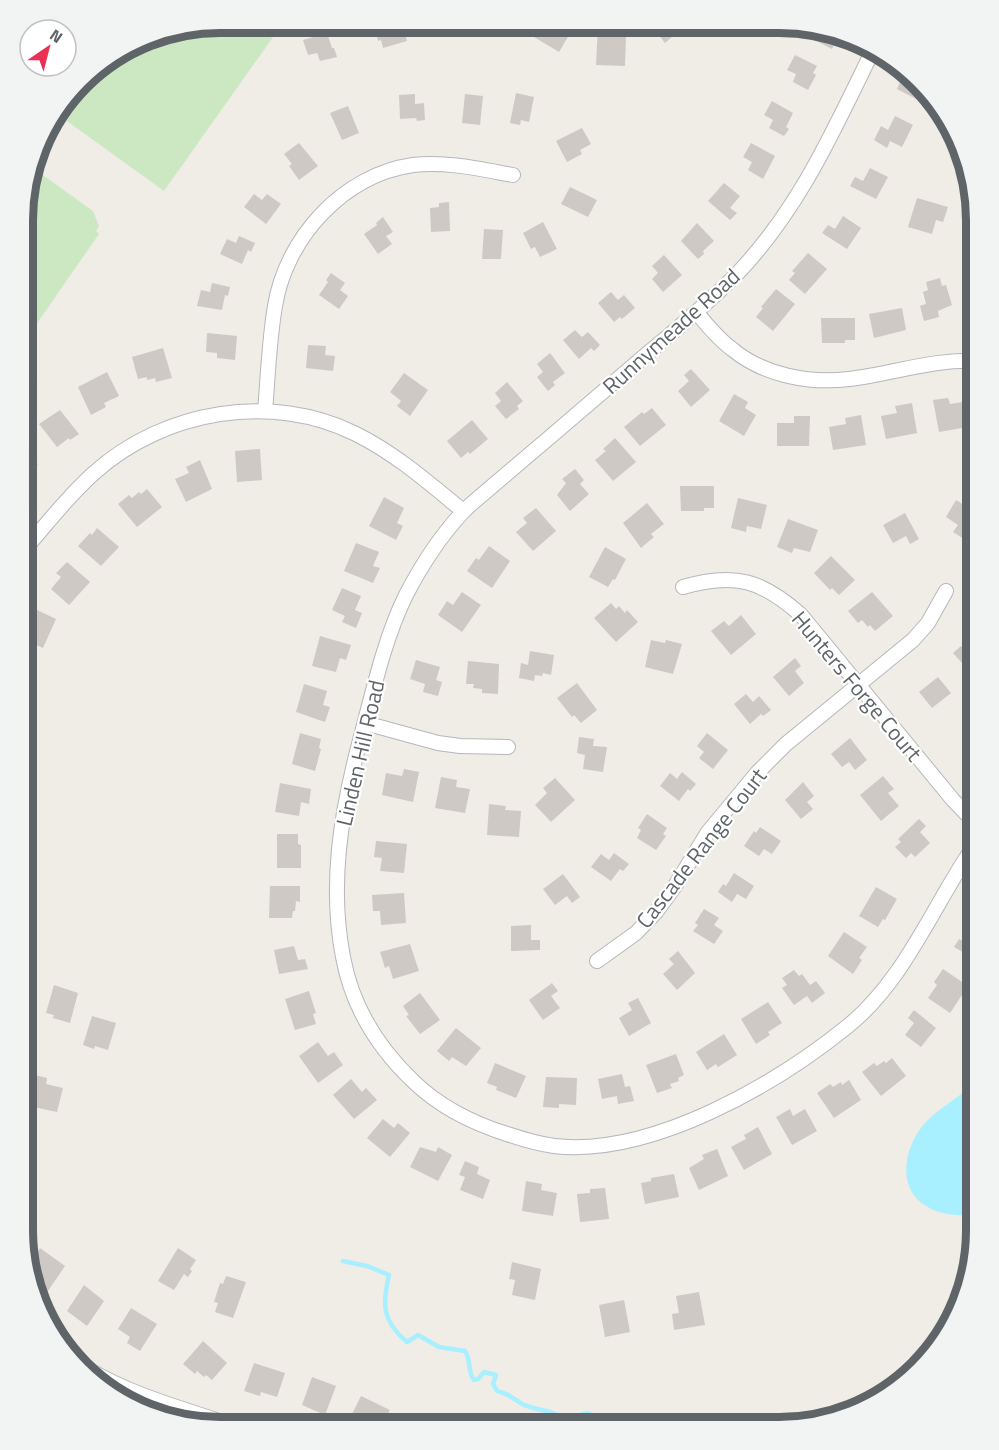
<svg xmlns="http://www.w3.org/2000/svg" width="999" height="1450" viewBox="0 0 999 1450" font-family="'Titillium Web',sans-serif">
	<rect width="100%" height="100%" fill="#f0ece6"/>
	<path fill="#cce8c3" d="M220,23h63l-119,168 -100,-72 7,-25 19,-23 66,-38z
		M33,168l60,43 6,15 -3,5 3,3 -75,108v-148z"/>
	<path fill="#a8efff" d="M976,1079v137c-16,-1 -35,0 -50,-10 -28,-17 -23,-54 -5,-78 15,-20 40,-29 55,-49z"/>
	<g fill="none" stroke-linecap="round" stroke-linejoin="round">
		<path stroke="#a8efff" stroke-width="4.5" d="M343,1261l24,5 22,9c-7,30 -7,46 18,67l11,-7 21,12 26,4c7,11 2,20 9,29l4,-1 6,-7 12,3 -3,9 4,7c11,2 15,7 25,13 14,7 32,5 43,17 17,-5 25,-17 35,6"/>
	</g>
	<path fill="#cec9c5" d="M381,23h10l2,5 10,-3 4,16 -24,7 -2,-8 -3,1 -4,-16z
		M542,23l31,1 2,1 -16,27 -25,-15z
		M650,24h37l-22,19z
		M803,24l27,10 -1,2 8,3 -5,10 -25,-13 2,-6 -7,-3z
		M598,25l16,1 -1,9 13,1 -1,30 -29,-1z
		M327,33l5,15h2l3,9 -17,4 -3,-8 -9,2 -5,-15z
		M795,55l22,11 -4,7 3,2 -8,15 -15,-8 3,-8 -9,-4z
		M912,78l17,22 -4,-3 -3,5 -25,-13 4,-9 8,4z
		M516,93l18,4 -5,25 -8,-2 -1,5 -10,-2z
		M415,94v10l9,-1 1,17 -8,1 -1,-3 -16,1 -1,-24z
		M465,94l18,2 -3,29 -18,-2z
		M772,101l21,12 -7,14 3,2 -5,7 -15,-8 4,-8 -9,-5z
		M348,106l11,27 -17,7 -12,-27z
		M895,116l18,9 -11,22 -12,-6 -3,7 -13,-8 7,-14 7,4z
		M582,128l9,16 -11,6 2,4 -15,8 -11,-21z
		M299,143l19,23 -19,14 -10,-14 3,-2 -8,-10z
		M751,143l24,13 -12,23 -15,-9 4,-8 -9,-5z
		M870,168l18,9 -12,22 -26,-13 5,-9 8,4z
		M724,183l16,13 -10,12 7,5 -7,7 -22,-19z
		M570,187l27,13 -9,17 -27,-13z
		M254,194l8,6 5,-6 14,10 -15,20 -22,-17z
		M917,198l31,9 -5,15 -7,-2 -4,14 -24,-7z
		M449,202l1,29 -19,1 -1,-24 9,-1v-4z
		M843,216l18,12 -14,21 -25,-16 6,-8 7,4z
		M383,217l10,15 -7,4 6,8 -14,10 -14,-20 13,-9 -1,-2z
		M543,222l14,27 -17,8 -5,-10 -4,2 -8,-16z
		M697,223l17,18 -11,10 1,3 -6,5 -17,-18z
		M484,229l19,1 -2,29h-19z
		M239,236l16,7 -4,9 -3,-2 -6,14 -22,-10 7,-15 9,4z
		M808,253l19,16 -22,25 -16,-14 6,-7 -3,-2z
		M664,255l18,20 -19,17 -11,-13 6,-6 -6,-7z
		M331,273l14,10 -5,7 8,6 -9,13 -20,-14 9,-13 -2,-2z
		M940,278l2,8 4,-1 6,20 -14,6 1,6 -15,4 -4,-15 6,-2 -3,-12 5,-2 -2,-8z
		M212,283l18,4 -2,9 -3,-1 -3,15 -25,-4 4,-16 9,2z
		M776,289l19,15 -22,27 -17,-14 7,-9 -2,-1z
		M611,292l7,8 6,-5 11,13 -13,11 -2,-2 -6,5 -16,-19z
		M902,308l4,22 -32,8 -5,-24z
		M821,318h34v22h-10v3h-23z
		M575,330l7,7 6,-5 12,13 -6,6 -3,-3 -12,11 -16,-19z
		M207,333l30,3 -2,24 -18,-2v-5l-11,-1z
		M308,345l18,1 -1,9 10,1 -2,15 -27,-3z
		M163,348l9,30 -16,4 -1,-4 -8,2v-3l-9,2 -6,-22z
		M550,353l15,20 -12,9 2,3 -7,6 -11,-14 6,-5 -6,-8z
		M691,369l19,21 -19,17 -13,-16 11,-10 -5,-6z
		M107,372l12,24 -15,7 2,4 -15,8 -13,-28z
		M404,373l24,17 -18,26 -13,-10 4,-5 -11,-9z
		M507,382l16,19 -6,5 2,3 -13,10 -11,-13 6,-5 -6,-8z
		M734,394l14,8 -3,6 11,7 -12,21 -25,-15z
		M948,398l2,6 13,-2 5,25 -29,5 -6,-32z
		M912,403l5,30 -31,6 -5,-23 16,-3 -2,-7z
		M652,408l14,17 -26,21 -16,-19 18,-15 2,2z
		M60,410l19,24 -9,6 -1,-2 -12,9 -18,-23z
		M861,415l5,30 -33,5 -4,-23 17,-3 -1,-6z
		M794,416h16l-1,30h-32v-23h17z
		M472,420l16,19 -18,15 -2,-2 -7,6 -14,-17z
		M615,438l21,24 -23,19 -18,-21 11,-9 -3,-2z
		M260,449l2,31 -25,2 -2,-31z
		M24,452l14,12 -10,11 5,5 -9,10z
		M200,460l12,29 -26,13 -11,-23 14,-6 -3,-6z
		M575,469l9,11 -4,4 9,10 -19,17 -13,-16 9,-12 -4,-4z
		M680,486h34v22h-10v3h-23z
		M147,489l15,18 -25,20 -19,-23 11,-9 3,3 7,-6 2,2z
		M384,497l20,11 -7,15 6,3 -7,14 -27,-14z
		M738,498l29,7 -6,24 -14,-3 -1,6 -15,-4z
		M956,500l20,13 -6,12 5,3 -8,13 -14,-9 5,-7 -12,-8z
		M647,503l17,21 -13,10 3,3 -13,11 -18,-25z
		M536,508l20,23 -23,20 -17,-19 11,-9 -4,-5z
		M905,513l14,26 -9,5 -4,-8 -13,7 -10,-18z
		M788,519l30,11 -8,22 -16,-4 -2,5 -15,-6z
		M97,528l22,19 -18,19 -23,-20 12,-13 2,2z
		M356,543l23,9 -6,14 7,2 -7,15 -29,-12z
		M489,546l21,15 -18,27 -25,-17 9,-13 3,2z
		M605,547l21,12 -11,21 -2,-1 -5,8 -19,-10z
		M831,556l24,24 -16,15 -7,-7 -2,2 -16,-17z
		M67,562l23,20 -21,23 -18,-16 10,-12 -5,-4z
		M342,588l19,8 -6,14 7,3 -6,15 -14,-6 3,-6 -13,-6z
		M462,592l19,13 -19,27 -24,-17 9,-14 6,4z
		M872,592l21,24 -18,15 -5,-6 -2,2 -6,-7 -4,3 -10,-12z
		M611,603l5,6 3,-3 6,7 2,-3 11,12 -22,20 -22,-24z
		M35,609l21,10 -13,29 -20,-9 1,-17 4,2z
		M741,615l15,19 -25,21 -20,-24 13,-10 5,5z
		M320,636l31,9 -5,15 -6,-2 -4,14 -24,-6z
		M651,640l14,3 1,-3 16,4 -9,30 -28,-7z
		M976,645v26l-4,3 -19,-21 8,-7 6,6z
		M530,651l24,4 -3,20 -8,-2 -1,3 -7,-1 -1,6 -15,-3 2,-15 7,2z
		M795,658l6,8 -6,5 9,12 -15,13 -16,-19z
		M416,660l24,7 -4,13 6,2 -4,14 -15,-4 2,-8 -15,-5z
		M468,661l31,3 -1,30 -16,-1v-4l-9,-1 1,-4h-8z
		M23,669l8,1 -7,27h-1z
		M938,677l13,16 -19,15 -13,-16z
		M577,683l20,27 -16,13 -7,-8 -2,2 -15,-19z
		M304,684l23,7 -4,14 7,2 -5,15 -29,-10z
		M746,694l7,8 6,-6 12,14 -8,6 -2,-2 -11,10 -16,-20z
		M300,733l21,6 -2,9 2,1 -6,22 -23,-7z
		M707,733l21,17 -15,19 -14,-11 5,-6 -7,-6z
		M579,737l15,2 -1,7 14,1 -4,25 -20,-3 2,-14 -8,-2z
		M850,738l17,22 -12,10 -6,-8 -7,5 -11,-13z
		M976,740v29l-14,-15z
		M404,769l15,3 -6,30 -31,-7 4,-22 16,3z
		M682,772l14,12 -6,7 -2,-2 -9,12 -19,-15 10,-13 7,6z
		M883,776l11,13 -6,4 11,13 -18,15 -21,-26z
		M441,777l16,3 -1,7 14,2 -5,24 -30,-5z
		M555,778l20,22 -24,22 -16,-17 12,-12 -4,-5z
		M803,782l11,14 -7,6 6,7 -12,10 -16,-19z
		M280,783l31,6 -2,15 -8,-2 -2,14 -24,-4z
		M489,804l17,2 -1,4 16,1 -2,26 -32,-2z
		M647,814l20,14 -4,6 3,2 -10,14 -19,-12 4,-8 -3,-2z
		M919,819l7,7 -6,6 10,11 -15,14 -4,-4 -5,5 -11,-11 6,-5 -3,-3z
		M760,827l21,14 -9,13 -8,-5 -5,7 -15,-10 10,-15 2,2z
		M277,834h21v10l3,1v23h-24z
		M376,841l31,3 -3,29 -24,-2 2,-13 -8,-1z
		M614,853l15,11 -6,7 -3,-2 -9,12 -20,-14 10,-13 8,6z
		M734,873l20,13 -8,13 -9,-5 -5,8 -14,-10 5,-8 3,2z
		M563,874l17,23 -8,6 -5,-7 -12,9 -12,-16z
		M270,886h30v16l-4,-1 -1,10h-2l-1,7h-23z
		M876,887l21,12 -12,21 -2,-1 -5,8 -19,-11z
		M404,893l2,30 -25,2 -1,-14h-7l-1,-16z
		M704,909l15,9 -5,7 9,6 -9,13 -21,-13 5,-6 -3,-2z
		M531,925v15h9v10l-29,1v-25z
		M974,930l2,1v29l-22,-13 5,-8 8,4z
		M844,932l23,15 -8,11 3,2 -9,14 -25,-18z
		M410,944l9,27 -26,8 -4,-13 -4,2 -5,-16z
		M294,946l4,14 7,-1 3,10 -29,5 -5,-24z
		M678,951l17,22 -18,17 -14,-16 11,-10 -5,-5z
		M943,969l25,17 -18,27 -22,-15 9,-13 -3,-3z
		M794,970l5,6 3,-2 8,11 6,-4 9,12 -13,10 -5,-7 -13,9 -12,-17 5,-3 -5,-7z
		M552,983l6,8 -7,5 9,12 -17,12 -14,-20z
		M54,985l24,8 -8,30 -17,-5 1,-3 -8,-2z
		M309,991l7,22 -3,1 3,10 -21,6 -10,-31z
		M420,993l20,27 -20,14 -14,-18 3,-1 -6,-9z
		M638,998l13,25 -22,13 -10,-18 13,-8 -4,-7z
		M768,1002l14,21 -14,9 2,3 -14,9 -15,-25z
		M914,1010l22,18 -15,19 -16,-12 9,-12 -6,-5z
		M92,1016l24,7 -8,27 -13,-4 -1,3 -11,-4z
		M456,1028l25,20 -15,18 -14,-9 -3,4 -12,-10z
		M724,1034l13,21 -19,12 -2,-3 -9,6 -11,-18z
		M318,1042l10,14 6,-4 9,13 -25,18 -19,-27z
		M676,1054l8,21 -6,3 1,3 -9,3 2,4 -15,5 -11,-28z
		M892,1058l14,18 -25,20 -19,-24 12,-9 3,3 7,-5 2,2z
		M495,1063l31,13 -10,22 -20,-8 1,-3 -10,-4z
		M622,1074l3,13 5,-1 4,15 -16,3 -1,-8 -15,3 -4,-20z
		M35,1075l12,3 -1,6 17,4 -6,24 -28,-6z
		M546,1077l31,1 -1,27 -17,-1v4l-16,-1z
		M351,1079l11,13 4,-4 11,12 -23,19 -21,-24z
		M849,1080l12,20 -27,18 -17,-25 13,-9 3,3 8,-5 1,3z
		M790,1109l3,7 12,-7 12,22 -25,14 -16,-28z
		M383,1119l11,9 4,-5 12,10 -20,24 -23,-19z
		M758,1127l14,27 -28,16 -13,-23 15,-8 -2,-4z
		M420,1147l16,5 2,-5 14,8 -14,26 -28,-14z
		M717,1149l11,27 -29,14 -10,-22 15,-9 -2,-4z
		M465,1161l14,6 -2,7 13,6 -7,19 -23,-9 5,-13 -6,-2z
		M674,1174l5,23 -34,7 -4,-21 10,-2v-3z
		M526,1181l16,3 -1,6 16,3 -4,23 -31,-5z
		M605,1188l4,31 -29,3 -3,-28 13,-1v-4z
		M40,1248l25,18 -17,25 -14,-9 4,-5 -6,-4 -2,-10z
		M178,1248l18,12 -6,9 2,2 -4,6 -4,-3 -10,16 -16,-9z
		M512,1262l29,7 -6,31 -23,-5 3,-15 -6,-1z
		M226,1276l20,6 -13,36 -18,-6 3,-9 -4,-1 6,-19 3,1z
		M84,1285l20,16 -17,25 -20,-15z
		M699,1292l6,33 -31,5 -2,-16 7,-1 -3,-17z
		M624,1300l6,32 -25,5 -6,-32z
		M131,1308l26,16 -17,27 -13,-8 3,-6 -12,-8z
		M203,1341l24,22 -15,17 -6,-5 -2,2 -7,-6 -2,3 -12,-10z
		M254,1363l31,10 -8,24 -16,-5 -1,4 -16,-5z
		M312,1377l24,9 -11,29 -23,-10z
		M361,1396l29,14 -8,16h-17l-8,-3 1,-3 -7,-4z"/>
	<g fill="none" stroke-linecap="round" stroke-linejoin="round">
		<defs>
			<path id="minor" d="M872,52c-39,80 -74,159 -137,224 -28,28 -58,53 -88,78 -35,30 -70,60 -104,89 -18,15 -35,30 -53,45 -9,8 -20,16 -29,26 -21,23 -40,52 -55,81 -22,44 -34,101 -47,149 -18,69 -30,141 -16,213 9,49 35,91 71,125 27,26 58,41 93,52 15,5 32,10 47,12 97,11 221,-61 294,-120 58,-47 86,-123 128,-183
				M697,313c11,13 21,26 35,36 31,26 77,35 117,30 43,-5 83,-20 127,-18
				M265,411c3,-34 4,-70 10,-105 11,-68 68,-131 138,-141 33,-4 67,4 100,10
				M24,550c22,-25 44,-54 70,-77 70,-63 178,-81 262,-39 40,20 73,49 107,77
				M683,587c51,-15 79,-7 118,28l152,185 23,24
				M365,723l73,20 22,3 48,1
				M597,961l39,-28 20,-21 19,-26 33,-54 49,-59 29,-29 127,-104 15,-17 18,-32
				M88,1369c45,27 97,40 146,57"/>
		</defs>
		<use href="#minor" stroke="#b4b8bb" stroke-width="16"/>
		<use href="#minor" stroke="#fff" stroke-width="14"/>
	</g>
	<g text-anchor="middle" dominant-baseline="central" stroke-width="4.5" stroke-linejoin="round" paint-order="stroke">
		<g font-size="22" fill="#5e6467" stroke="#fff">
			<text transform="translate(671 331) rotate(-42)">Runnymeade Road</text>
			<text transform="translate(857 686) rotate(50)">Hunters Forge Court</text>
			<text transform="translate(360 753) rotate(-77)">Linden Hill Road</text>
			<text transform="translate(701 848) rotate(-52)">Cascade Range Court</text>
		</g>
	</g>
	<path d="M0 0H999V1450H0ZM220 33H779A187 187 0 0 1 966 220V1230A187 187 0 0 1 779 1417H220A187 187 0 0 1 33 1230V220A187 187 0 0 1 220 33Z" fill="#f2f3f3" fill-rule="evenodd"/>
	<path fill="none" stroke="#5e6467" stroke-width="8" d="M220 33H779A187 187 0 0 1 966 220V1230A187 187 0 0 1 779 1417H220A187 187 0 0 1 33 1230V220A187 187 0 0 1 220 33Z"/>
	<g transform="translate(48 48) rotate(35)"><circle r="28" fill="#ffffff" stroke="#bfc1c2" stroke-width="1.5"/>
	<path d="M0-4.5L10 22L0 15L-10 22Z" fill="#eb3153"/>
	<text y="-9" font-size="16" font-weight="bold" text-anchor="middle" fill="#5e6467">N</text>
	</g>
</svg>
